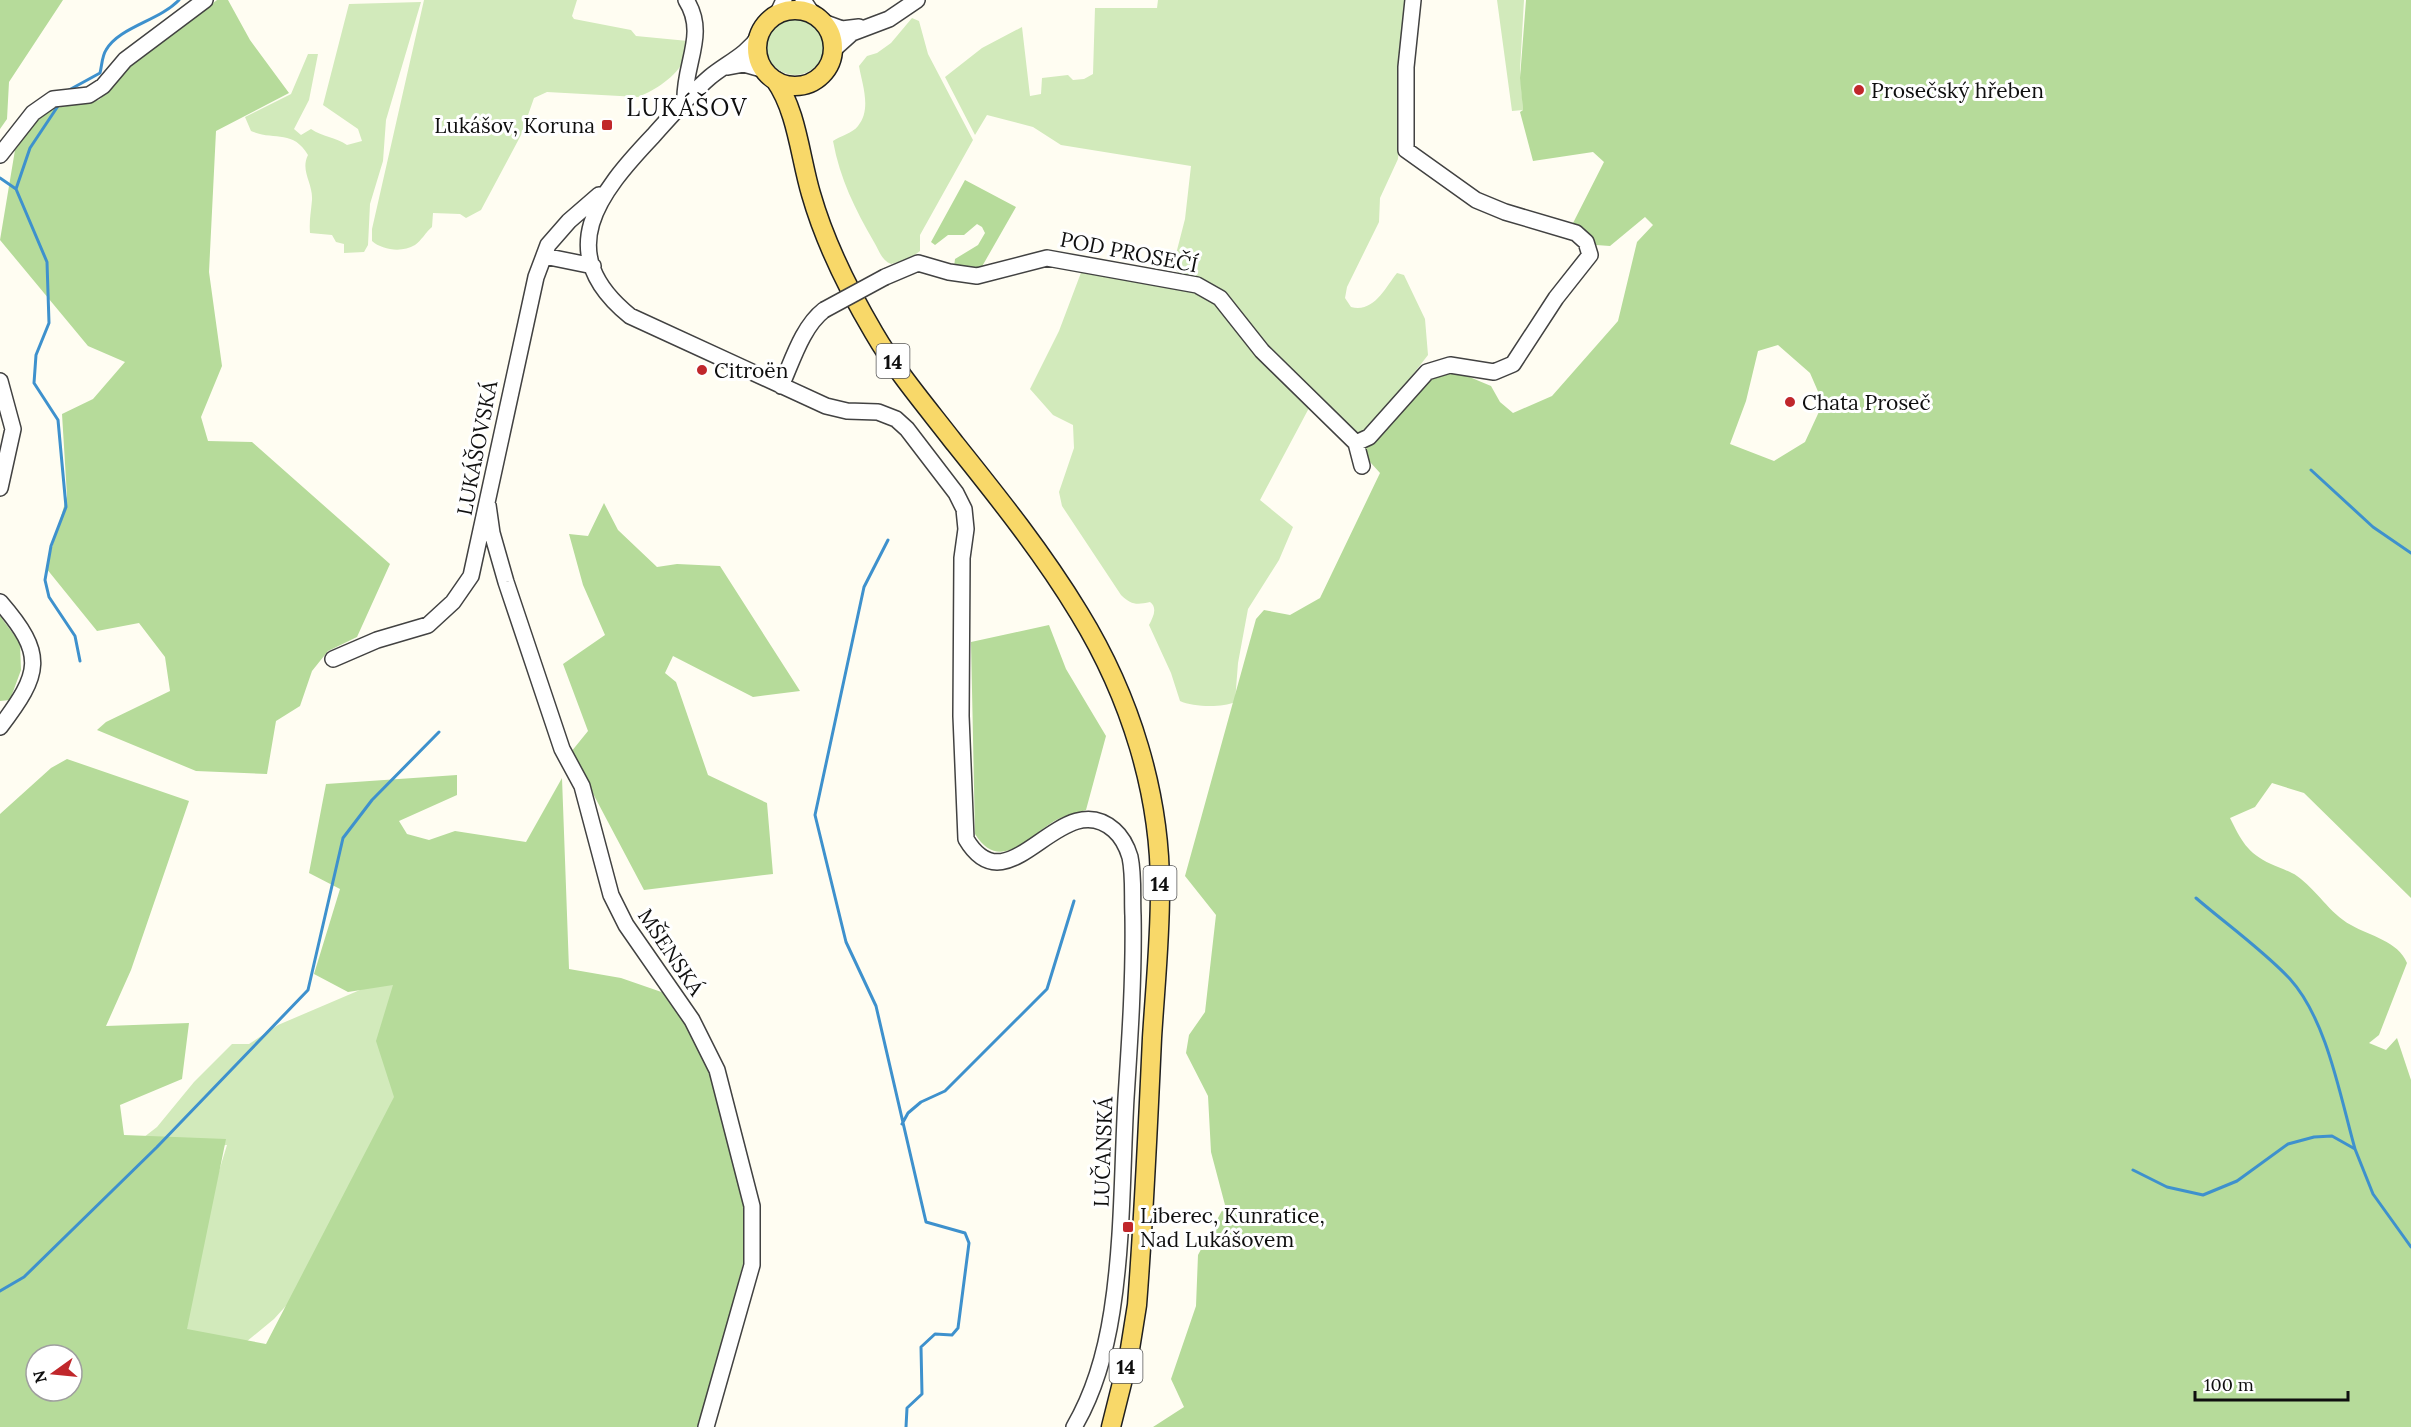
<svg xmlns="http://www.w3.org/2000/svg" width="2411" height="1427" viewBox="0 0 2411 1427" font-family="Lora,serif">
	<rect width="100%" height="100%" fill="#fffdf2"/>
	<path fill="#d2eabb" d="M424,0h153l-5,16 2,3 57,11 5,6 52,5c-1,6 -1,14 -4,19 -7,16 -30,31 -46,37l-91,-5 -13,6 -13,37 -40,75 -15,8 -6,-4 -27,-1 -1,14c-6,5 -11,14 -17,18 -13,8 -33,5 -43,-4v-12z
		M1158,0h251l-11,159 -18,39 -1,24 -32,65 -2,11 6,9c23,6 34,-19 46,-34l7,2 21,44 3,36 -56,72 -9,5h-10l-152,-152 -22,-7 -3,-3 -1,-12 10,-39 6,-53 -130,-21 -28,-18 -46,-12 -12,20 -30,-58 37,-29 40,-21 8,69 11,-2 1,-16 26,-3 5,5 11,-1 9,-5 2,-66h62z
		M1497,0h27l-4,70 3,40 -11,1z
		M421,2l-35,118 -3,41 -13,43 -2,41 -4,7 -20,1v-9l-8,-2 -4,-7 -22,-2c-1,-12 1,-21 2,-33 1,-17 -12,-29 -4,-45 -15,-26 -34,-14 -57,-24l-6,-14 46,-23 17,-40h10l-9,46 -15,29 7,6 10,-6c12,8 24,8 36,16l15,-4 -4,-12 -35,-24 26,-101z
		M766 46a29 29 0 1 1 58 0a29 29 0 1 1-58 0Z
		M912,18l7,3 9,33 45,86 -53,95v16l-11,8 -18,5c-10,-4 -12,-14 -17,-22 -19,-33 -34,-63 -41,-101 7,-5 20,-8 25,-15 14,-17 4,-42 1,-60l8,-10 10,-3 14,-10z
		M1082,270l122,21 105,113v4l-49,92 33,27 -14,33 -31,49 -10,54 -3,39c-13,6 -42,5 -55,-1l-9,-28 -22,-48c4,-8 9,-17 1,-23 -13,3 -19,3 -29,-7l-59,-89 -3,-14 15,-44 -1,-23 -20,-10 -23,-26 29,-58z
		M395,975l28,95 -119,216 -30,33 -45,37 -45,-15 17,-111 26,-85 -101,6 31,-24 37,-45 38,-38h17l29,-19z"/>
	<path fill="#b6db9a" fill-rule="evenodd" d="M0,0h63l-54,82 -2,37 -7,10z
		M217,0h11l22,40 39,53 -73,38 -7,141 13,94 -21,51 7,24 44,1 138,122 -33,73 -29,14 -16,20 -12,35 -24,15 -9,53 -71,-3 -99,-41 9,-8 64,-31 -5,-34 -26,-34 -42,8 -51,-63 21,-72 -5,-82 31,-15 32,-37 -37,-16 -88,-106 15,-90 30,-40 54,-10 32,-34z
		M1526,0h885v898l-107,-105 -32,-10 -17,24 -25,11c11,22 17,35 41,46 8,4 19,7 26,12 20,14 32,37 54,49 19,11 47,16 56,38l-28,72 -10,8 17,7 11,-12 14,42v347h-1258l31,-20 -13,-28 25,-73 2,-51 27,-50 -14,-53 -3,-56 -22,-43 3,-18 16,-23 11,-97 -31,-39 71,-257 8,-9 26,5 30,-17 60,-125 -19,-21 63,-74 24,-10 43,18 9,16 13,11 39,-17 66,-75 19,-79 16,-17 -8,-8 -35,29 -14,-1 -7,-9 -17,-11 32,-63 -11,-10 -60,9 -13,-49 3,-2 -3,-32zM1778,345l32,28 13,30 -18,39 -31,19 -44,-17 16,-43 12,-50z
		M965,180l51,27 -36,63 -26,-3 1,-8 23,-14 7,-12 -3,-6 -5,-3 -13,11h-16l-13,10 -4,-3z
		M604,503l14,27 39,37 20,-3 43,2 80,125 -47,6 -80,-41 -8,17 11,9 32,93 59,28 6,71 -129,16 -73,-138 17,-21 -25,-67 42,-29 -22,-50 -14,-51 19,2z
		M0,616l20,27 1,27 -11,30 -10,1z
		M1049,625l17,44 40,67 -20,74c-9,3 -19,5 -28,9 -26,13 -57,57 -83,15l-4,-192z
		M67,759l122,42 -58,169 -25,56 83,-3 -7,56 -62,26 4,30 102,4 -39,190 79,15 128,-247 -18,-56 17,-56 -45,7 -34,-18 26,-85 -31,-16 17,-89 131,-9v20l-58,26 8,13 22,6 26,-9 71,11 36,-64 7,191 52,9 52,18 36,74 38,138 -2,48 -44,171h-701v-613l51,-46zM36,1355h36v36h-36z"/>
	<g fill="none" stroke-linecap="round" stroke-linejoin="round">
		<path stroke="#3e91cd" stroke-width="3" d="M69,90l31,-17c2,-8 2,-17 6,-23 13,-23 53,-29 73,-50
			M60,103l-30,45 -14,41 31,73 2,61 -13,32 -2,28 24,37 8,87 -15,39 -6,34 4,17 26,39 5,25
			M0,178l16,11
			M2311,470l62,57 38,26
			M888,540l-24,47 -49,228 31,127 30,64 50,216 39,11 4,10 -11,85 -6,7 -17,-1 -14,13 1,47 -15,14 -1,19
			M2196,898c29,25 68,53 94,81 37,41 50,117 65,170
			M902,1124l6,-11 13,-11 24,-11 102,-102 27,-88
			M2133,1170l34,17 36,8 34,-14 51,-37 26,-7 18,-1 23,13 18,45 38,53
			M0,1291l24,-14 133,-130 151,-157 35,-152 29,-38 67,-68"/>
		<defs>
			<path id="minor" d="M803,0l10,15
				M777,15l7,-15
				M823,22l19,7 17,-2
				M759,36c-12,19 -32,27 -49,41 -21,18 -39,39 -57,59 -54,57 -102,116 -23,180l196,90 21,5 31,1 18,7 11,10 49,64 8,16 2,20 -4,29 -1,158 5,123c43,73 95,-56 148,-9 8,7 13,17 16,27 4,19 2,40 3,59 1,61 -3,121 -7,182 -4,71 -3,142 -14,213 -6,39 -18,82 -38,116
				M832,51l20,-18 37,-14 28,-19
				M728,67l16,-3 21,6
				M685,102c-2,-37 23,-68 1,-102
				M0,155l33,-42 20,-14 36,-4 14,-9 22,-26 80,-60
				M544,256l49,10
				M885,277l33,-14 31,9 28,4 70,-18 150,27 23,13 42,53 94,92 6,23
				M0,381l13,48 -13,59
				M781,386c11,-24 21,-59 43,-76
				M1356,443l13,-6 58,-65 23,-7 44,7 19,-8 43,-66 34,-43 -4,-13 -10,-9 -71,-21 -29,-12 -70,-50v-83l7,-67
				M488,505l4,28 14,49 56,167 20,37 29,109 15,30 66,95 25,50 35,136v59l-46,162
				M0,602c46,53 41,71 0,125
				M333,659l44,-19 51,-15 25,-23 18,-26 65,-299 12,-32 21,-24 30,-26"/>
			<path id="major" d="M757 48a38 38 0 1 1 76 0a38 38 0 1 1-76 0Z
				M775,80c22,31 25,77 36,114 14,49 37,95 63,139 22,38 52,73 79,108 44,55 89,111 126,172 51,83 82,181 81,279 0,49 -5,97 -8,146 -4,89 -8,178 -15,267l-8,50 -18,72"/>
		</defs>
		<use href="#minor" stroke="#424242" stroke-width="18"/>
		<use href="#major" stroke="#202020" stroke-width="21"/>
		<use href="#minor" stroke="#fff" stroke-width="15"/>
		<use href="#major" stroke="#f8d869" stroke-width="18"/>
		<defs>
			<path id="minor-bridge" d="M824,310l61,-33"/>
		</defs>
		<use href="#minor-bridge" stroke="#424242" stroke-width="18" stroke-linecap="butt"/>
		<use href="#minor-bridge" stroke="#fff" stroke-width="15"/>
	</g>
	<g fill="#c0272b" stroke="#fff" stroke-width="2">
		<circle cx="1859" cy="90" r="6"/>
		<rect x="601" y="119" width="12" height="12" rx="3"/>
		<circle cx="702" cy="370" r="6"/>
		<circle cx="1790" cy="402" r="6"/>
		<rect x="1122" y="1221" width="12" height="12" rx="3"/>
	</g>
	<g text-anchor="middle" dominant-baseline="central" stroke-width="6" stroke-linejoin="round" paint-order="stroke">
		<g fill="#fff" stroke="#575757" stroke-width="1.5">
			<rect x="876.5" y="344" width="33" height="34" rx="4.5"/>
			<rect x="1143.5" y="866" width="33" height="34" rx="4.5"/>
			<rect x="1109.5" y="1349" width="33" height="34" rx="4.5"/>
		</g>
		<g font-size="20" font-weight="bold" fill="#0f0f0f">
			<text x="893" y="361">14</text>
			<text x="1160" y="883">14</text>
			<text x="1126" y="1366">14</text>
		</g>
		<g font-size="21" fill="#0f0f0f" stroke="#fff" text-anchor="start">
			<text x="1871" y="90">Prosečský hřeben</text>
			<text x="595" y="125" text-anchor="end">Lukášov, Koruna</text>
			<text x="714" y="370">Citroën</text>
			<text x="1802" y="402">Chata Proseč</text>
			<text x="1140" y="1215">Liberec, Kunratice,<tspan x="1140" dy="24">Nad Lukášovem</tspan></text>
		</g>
		<g font-size="21" fill="#0f0f0f" stroke="#fff">
			<text transform="translate(1129 252) rotate(11)">POD PROSEČÍ</text>
			<text transform="translate(477 448) rotate(-79)">LUKÁŠOVSKÁ</text>
			<text transform="translate(671 952) rotate(56)">MŠENSKÁ</text>
			<text transform="translate(1103 1152) rotate(-88)">LUČANSKÁ</text>
		</g>
		<g font-size="24" letter-spacing="1.5" fill="#0f0f0f" stroke="#fff">
			<text x="687" y="107">LUKÁŠOV</text>
		</g>
	</g>
	<g transform="translate(54 1373) rotate(255)"><circle r="28" fill="#ffffff" stroke="#9f9f9f" stroke-width="1.5"/>
	<path d="M0-4.5L10 22L0 15L-10 22Z" fill="#c0272b"/>
	<text y="-9" font-size="16" font-weight="bold" text-anchor="middle" fill="#0f0f0f">N</text>
	</g>
	<path d="M2195 1391v9h153v-9" fill="none" stroke="#0f0f0f" stroke-width="3"/>
	<text x="2204" y="1391" font-size="18" fill="#0f0f0f" stroke="#ffffff" stroke-width="4.5" paint-order="stroke">100 m</text>
</svg>
